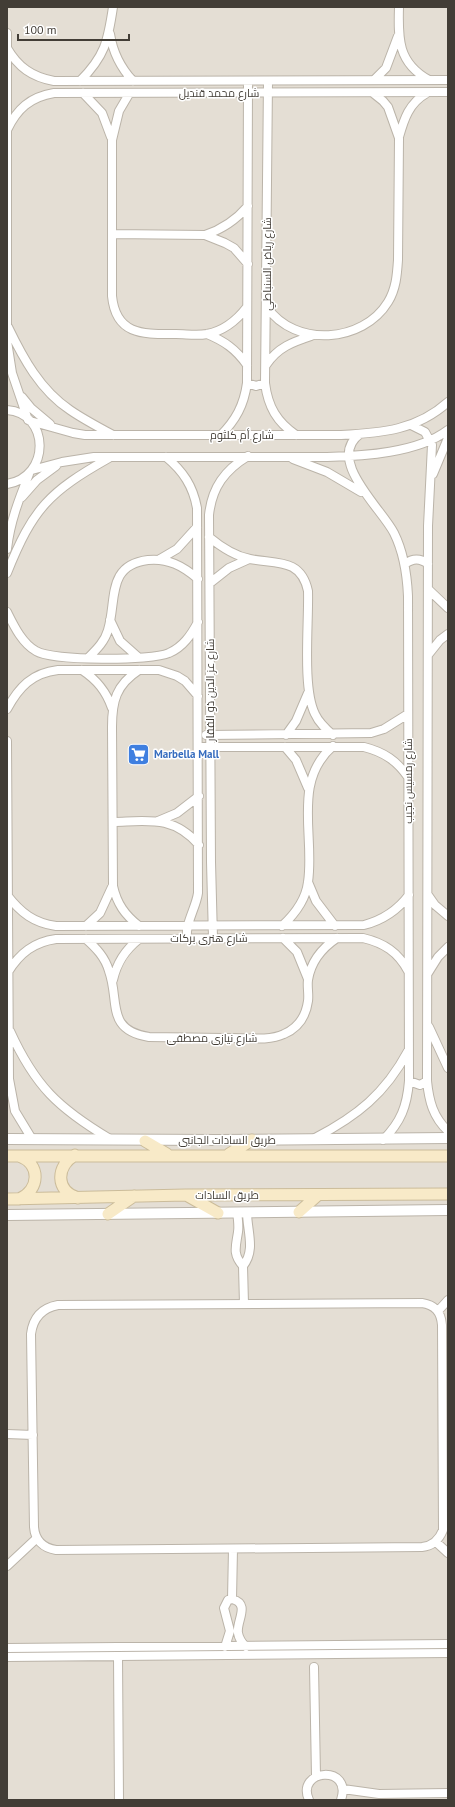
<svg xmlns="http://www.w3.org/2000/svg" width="455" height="1807" viewBox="0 0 455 1807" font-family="'PT Sans',Cairo,sans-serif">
	<rect width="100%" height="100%" fill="#f0ede6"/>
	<path fill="#e4ded4" d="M7,7h441v1793h-441z"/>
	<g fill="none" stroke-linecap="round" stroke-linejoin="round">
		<defs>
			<path id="minor" d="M399,7c-1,32 -1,56 30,73
				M7,33v308l5,32 16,47
				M110,34c3,19 10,33 23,47
				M7,48c11,19 25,29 47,33l394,-1
				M374,80l12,-12 12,-32
				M80,81c25,-25 28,-40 33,-74
				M268,81l-3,302c3,24 12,39 31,52
				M83,93l19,20 9,24
				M129,94l-10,17 -7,29v156c4,40 32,38 64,38 10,0 21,2 31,0 16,-3 30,-14 40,-27
				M7,130c10,-21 23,-33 47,-37l394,-1
				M399,137c5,-18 10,-34 28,-44
				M112,234l93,1 20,8 9,5 14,16
				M205,235c18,-6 31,-15 43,-29
				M267,307c28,41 96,36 121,-5 8,-13 9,-27 10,-42l1,-122 -11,-31 -5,-6 -10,-8
				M8,327c15,31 32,63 62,83 13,9 28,17 43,25
				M207,334c17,7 29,15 40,31
				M266,365c12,-18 27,-23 45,-29
				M247,383l9,3 9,-3
				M22,397l9,11 19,16
				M7,410c43,3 44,67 0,74
				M30,421l43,12 12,2h256c41,-2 76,-5 107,-33
				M411,425l14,7 7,13 -4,81 -1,555c2,20 6,36 21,50
				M360,434c-35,25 22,75 34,99 10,20 13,41 14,63l1,485c-2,25 -8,41 -26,59
				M220,436c16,-16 24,-31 27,-53l1,-302
				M166,457c17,14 27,29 31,51l1,385c-2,15 -13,30 -11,45
				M293,459l34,13 34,20
				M32,470l30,-8 32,-5h233c36,-1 91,-4 121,-27
				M433,474l15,-36
				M22,497l15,-17 19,-14
				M209,537c12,10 26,19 41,22 26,5 51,-1 58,32 1,32 -6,97 7,123 4,9 11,15 18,21
				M7,549c3,-27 12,-50 22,-75
				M160,559l17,-10 20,-22
				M405,564c8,-6 15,-6 23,0
				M7,573c26,-65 42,-81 102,-115
				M210,583l19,-15 20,-9
				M428,589l20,19
				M7,612c7,14 15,31 29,39 16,10 116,10 133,2 14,-6 22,-18 29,-31
				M110,620l10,21 18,16
				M428,655l12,-15 8,-6
				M89,657c8,-8 16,-16 19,-27 9,-29 -2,-65 40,-70 20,-2 35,6 50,19
				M82,670c15,10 24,21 30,38
				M7,709c12,-22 25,-36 51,-39h101l18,6 8,5 13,15
				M206,735l165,-2 13,-4 24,-15
				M286,735l10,-14 12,-28
				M7,741l2,338 6,32 17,28
				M199,747h165c20,5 33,14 44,30
				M285,747l11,13 12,28
				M158,821l19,-8 22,-17
				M113,822c35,-1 60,-7 86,23
				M308,882l8,19 19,25
				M7,895c14,18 27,28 49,31l308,-1c19,-5 33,-14 45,-30
				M428,895l7,10 13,11
				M86,926l14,-13 12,-26
				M139,926c-14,-11 -22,-22 -26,-40l-1,-159c0,-26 4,-42 27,-57
				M282,926c13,-12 24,-27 26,-44 7,-46 -16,-101 25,-136
				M213,938l-2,-76 -2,-347c3,-28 16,-45 39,-59
				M283,938l14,14 11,27
				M86,939c10,9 19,18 23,32 11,30 -4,59 40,66 28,0 56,1 83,1 16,0 37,3 52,-4 14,-6 22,-18 24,-33 1,-7 -1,-14 0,-21 3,-19 14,-32 29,-42
				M8,972c12,-19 26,-30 48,-33l307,-1c21,5 35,14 45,33
				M428,973l10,-16 10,-10
				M113,980c4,-18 12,-30 26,-41
				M429,1027l19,41
				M10,1031c25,55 48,77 100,108
				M409,1081l11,4 7,-4
				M315,1138c42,-22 70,-44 93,-87
				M237,1212c1,7 2,14 1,20 -2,14 -6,22 5,34
				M422,1303c13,2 19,9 20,22l1,205c-4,10 -10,16 -21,17l-366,3c-13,-2 -21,-10 -22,-23l-3,-193c2,-16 11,-26 27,-29z
				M244,1304l-1,-38c13,-16 4,-35 4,-54
				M438,1311l10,-11
				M7,1434l26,1
				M436,1542l12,11
				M7,1566l30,-28
				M232,1599l1,-50
				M225,1647l5,-16 -6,-23 4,-8 4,-1c19,5 4,22 6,34 1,6 4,10 8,14
				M7,1648l441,-4
				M118,1656l1,144
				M7,1657l441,-4
				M314,1667l2,109
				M343,1789l36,5 69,-1
				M309,1800c-14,-31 44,-36 32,0"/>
			<path id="tertiary" d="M7,1139l211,1 230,-2
				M7,1215l441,-5"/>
			<path id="secondary" d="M145,1141l22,13
				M229,1154l23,-14
				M75,1155c-19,11 -20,36 3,43
				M7,1156h441
				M19,1156c22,8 21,34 0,43
				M188,1196l30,17
				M7,1199l179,-4 262,-1
				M299,1212l19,-17
				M108,1214l26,-18"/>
		</defs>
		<use href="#minor" stroke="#bbb4a9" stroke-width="10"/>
		<use href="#tertiary" stroke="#bbb4a9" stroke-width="12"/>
		<use href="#secondary" stroke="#cbbc9a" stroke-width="13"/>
		<use href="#minor" stroke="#fff" stroke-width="8"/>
		<use href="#tertiary" stroke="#fff" stroke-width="10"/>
		<use href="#secondary" stroke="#f8eac8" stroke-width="11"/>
	</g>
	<defs>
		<symbol id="supermarket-square" viewBox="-11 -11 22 22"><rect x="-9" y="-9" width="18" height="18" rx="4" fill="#3f7fe0" stroke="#fff"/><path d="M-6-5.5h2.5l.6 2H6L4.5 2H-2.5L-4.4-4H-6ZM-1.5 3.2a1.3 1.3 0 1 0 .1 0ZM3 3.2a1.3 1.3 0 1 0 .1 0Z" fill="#fff"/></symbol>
	</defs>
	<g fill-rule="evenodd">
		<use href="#supermarket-square" x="126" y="742" width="25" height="25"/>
	</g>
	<g text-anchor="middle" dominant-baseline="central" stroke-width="3" stroke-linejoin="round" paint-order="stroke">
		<g font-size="11" fill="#423d36" stroke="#fff">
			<text x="219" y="93">شارع محمد قنديل</text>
			<text transform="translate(267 264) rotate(-90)">شارع رياض السنباطي</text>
			<text x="242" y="435">شارع أم كلثوم</text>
			<text transform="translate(210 690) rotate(-90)">شارع عز الدين ذو الفقار</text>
			<text transform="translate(408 781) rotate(-90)">شارع رمسيس نجيب</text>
			<text x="209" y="938">شارع هنرى بركات</text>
			<text x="212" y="1038">شارع نيازى مصطفى</text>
			<text x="227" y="1140">طريق السادات الجانبى</text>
			<text x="227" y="1195">طريق السادات</text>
		</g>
		<g font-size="11" font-weight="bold" fill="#366cbe" stroke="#fff" text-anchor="start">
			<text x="154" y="754">Marbella Mall</text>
		</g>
	</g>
	<rect width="455" height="1807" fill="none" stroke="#423d36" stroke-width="16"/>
	<path d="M18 34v6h111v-6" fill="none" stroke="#423d36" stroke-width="2"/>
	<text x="24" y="34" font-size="12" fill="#423d36" stroke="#ffffff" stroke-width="3" paint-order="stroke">100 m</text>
</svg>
